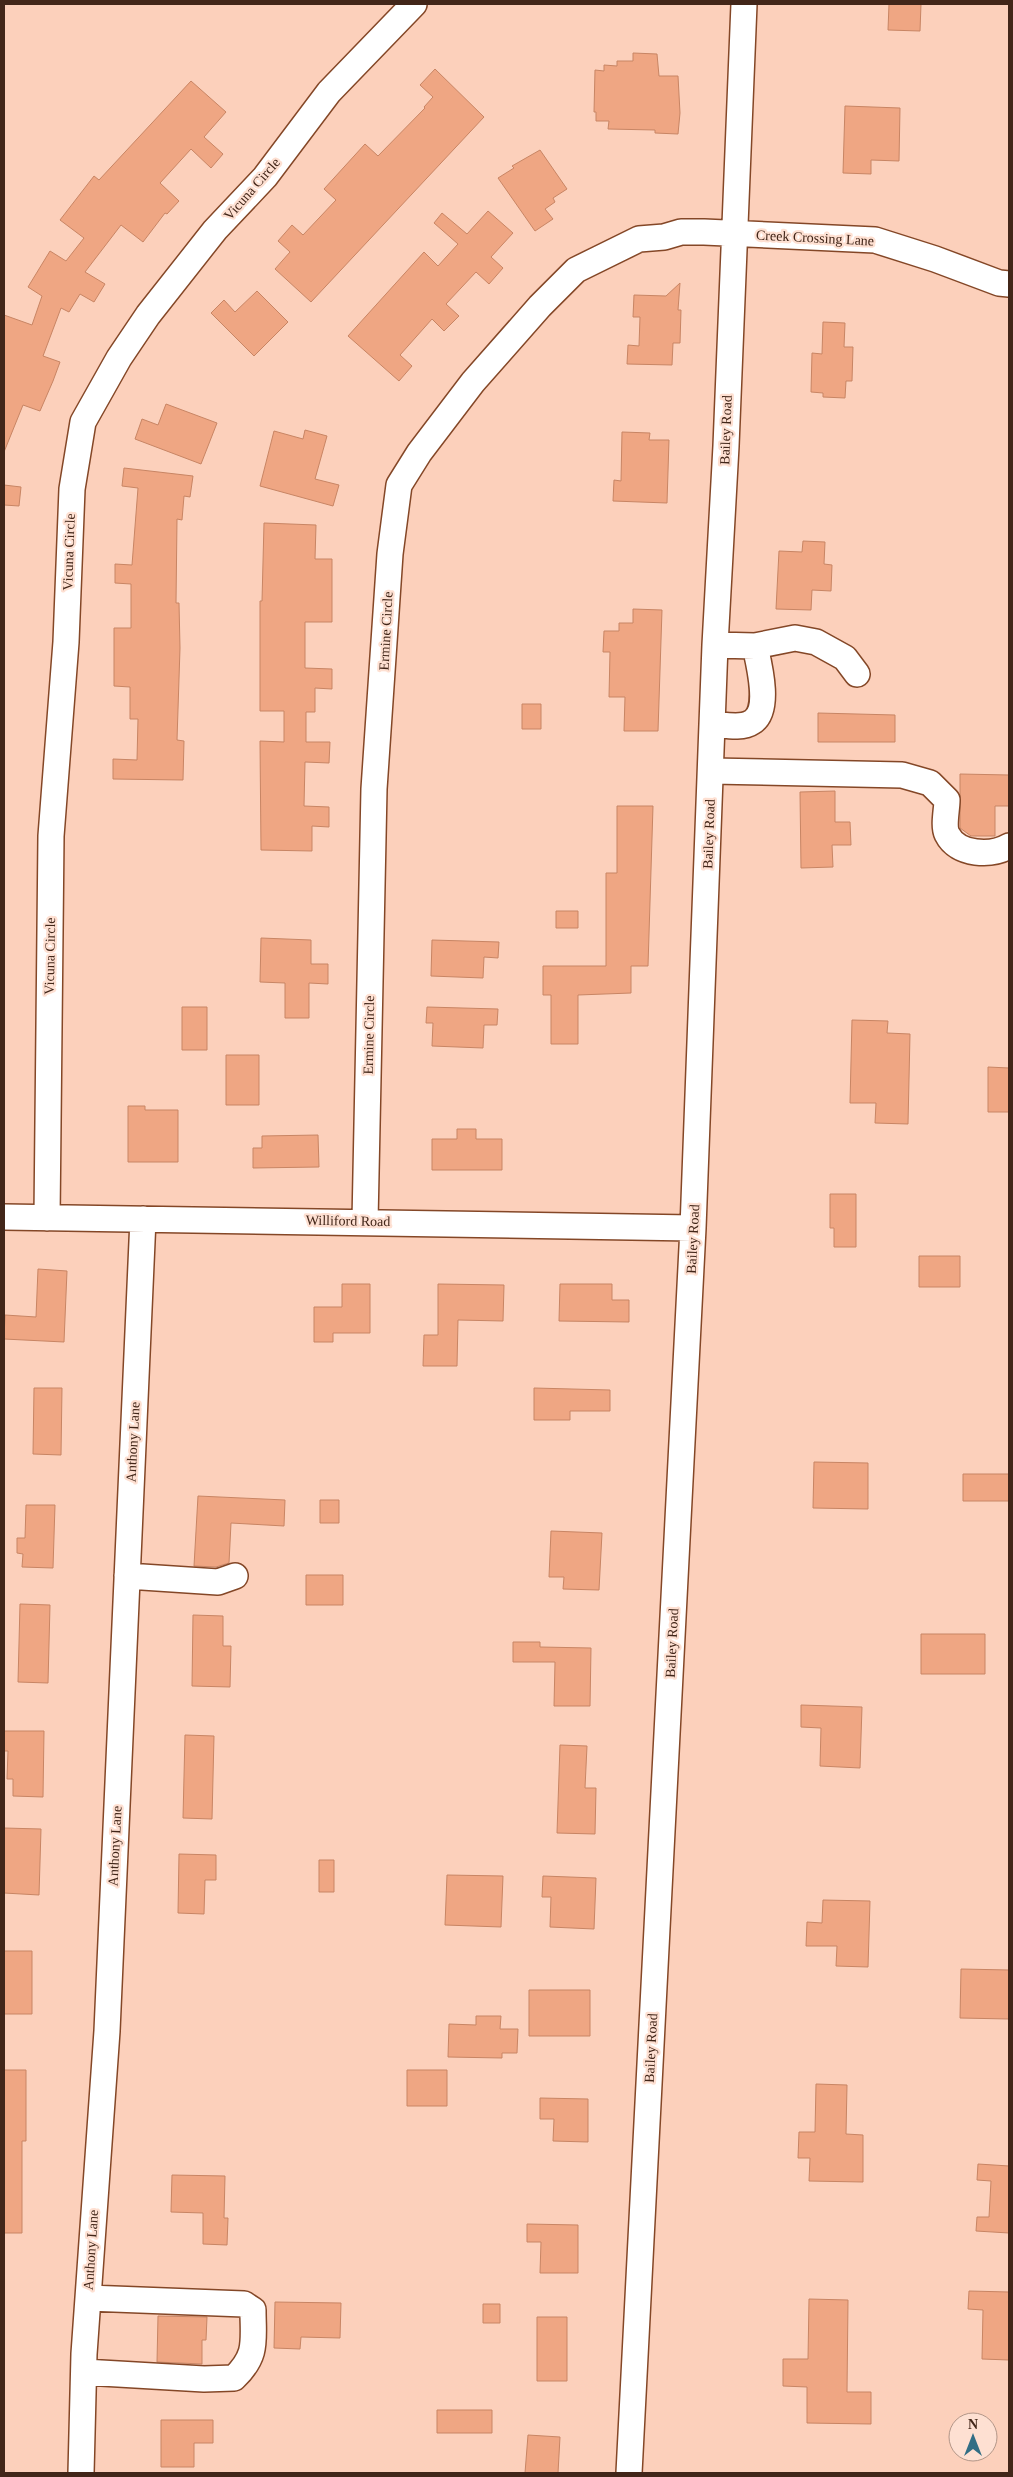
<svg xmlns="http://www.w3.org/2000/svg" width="1013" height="2477" viewBox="0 0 1013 2477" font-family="'Times New Roman',serif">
	<rect width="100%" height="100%" fill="#fcd0bb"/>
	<path fill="#efa683" stroke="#c88564" d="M889,4h32l-1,27 -32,-1z
		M633,53l24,1 2,22h19l2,37 -2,21 -23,-1v-3l-47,-1 1,-8h-13v-9h-2l1,-42 9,1v-6l13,1v-5h16z
		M435,69l49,48 -173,185 -36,-33 15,-17 -12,-11 14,-16 11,10 33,-35 -12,-11 41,-45 13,12 47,-48 -1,-1 9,-10 -13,-12z
		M191,81l35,31 -22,25 19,17 -12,14 -20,-19 -31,34 19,18 -12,13 -2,-1 -22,29 -22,-17 -36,47 20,12 -11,18 -14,-8 -11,18 -8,-4 -18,48 17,6 -7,19 -13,30 -17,-6 -19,47v-137l28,10 10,-29 -14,-9 22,-36 16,10 18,-23 -24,-18 34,-44 5,4z
		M845,106l55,2 -1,53 -28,-1v14l-28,-1z
		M540,150l27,39 -14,9 2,4 -10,7 8,10 -18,12 -37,-53 16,-10 -2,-2z
		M488,211l25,22 -22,24 12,11 -14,16 -13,-12 -30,32 13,12 -15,15 -12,-12 -32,36 12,11 -13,15 -51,-45 76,-84 14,14 20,-22 -24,-21 8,-10 25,21z
		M680,283l-2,27h3l-1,33h-7l-1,22 -45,-1 1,-19 11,1 1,-29h-7l1,-22 32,1z
		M257,291l31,31 -34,34 -43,-43 13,-13 11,12z
		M823,322l22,1 -1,24h9l-1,34h-6l-1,17 -22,-1v-4l-12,-1 1,-39 10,1z
		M166,404l51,19 -16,41 -66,-25 7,-20 16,6z
		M305,430l22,6 -12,43 24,6 -6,21 -73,-20 14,-55 29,8z
		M622,432l28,1 -1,7h20l-2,63 -54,-2 1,-21 7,1z
		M124,468l69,8 -3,21 -6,-1 -2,24 -5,-1 -1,84h3l1,45 -3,92 7,1 -1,39 -70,-1v-20l24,1 1,-41h-8v-32l-16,-1v-58h17v-44l-16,-1v-19l17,1 6,-77 -16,-2z
		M4,485l17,2 -2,19 -15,-1z
		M264,523l52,2 -1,34h17v63h-27v46l27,1v20l-17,-1v24h-9v30h24l-1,21 -24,-1 -1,44 25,1v20l-17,-1v25l-51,-1 -1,-109 24,1v-31h-24v-110h2z
		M803,541l22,1 -1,22 8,1 -1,26 -19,-1 -1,20 -35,-1 3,-58 23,1z
		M633,609l29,1 -4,121h-34l1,-34h-16l1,-45h-7l1,-21h15v-8h14z
		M522,704h19v25h-19z
		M818,713l77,2v27h-77z
		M960,774l49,1v31h-14v30h-24l-11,-8z
		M835,791v31h15l1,23h-19l1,22 -32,1 -1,-76z
		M617,806h36l-5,160h-17v27l-53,2v49h-27v-49h-8v-29h63v-93h11z
		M556,911h22v17h-22z
		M261,938l50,2v24h17v20l-19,-1v35h-24v-35l-25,-1z
		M432,940l67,2 -1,16 -14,-1 -1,21 -52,-2z
		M182,1007h25v43h-25z
		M427,1007l71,2 -1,16h-13l-1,23 -51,-2 1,-23h-7z
		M852,1020l36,1 -1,12 23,1 -2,90 -33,-1 1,-20h-26z
		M226,1055h33v50h-33z
		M988,1067l21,1v44h-21z
		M128,1106h17v4h33v52h-50z
		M457,1129h19v10h26v31h-70v-31h25z
		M318,1135l1,32 -66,1v-20h9v-12z
		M830,1194h26v53h-22v-19h-4z
		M919,1256h41v31h-41z
		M38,1269l29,2 -3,71 -60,-3 1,-24 31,2z
		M342,1284h28v49h-37v9h-19v-35h28z
		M438,1284l66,1 -1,36 -45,-1 -1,46h-34l1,-31h14z
		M560,1284h52v16h17v22l-70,-1z
		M34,1388h28l-1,67 -28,-1z
		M534,1388l76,2v21h-40v9h-36z
		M814,1462l54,1v46l-55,-1z
		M963,1474h46v27h-46z
		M198,1496l87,4 -1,26 -53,-3 -2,40 -13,4 -22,-1z
		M320,1500h19v23h-19z
		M26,1505h29l-2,63 -31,-1 1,-13 -6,-1v-15h8z
		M551,1531l51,2 -3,57 -36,-1 1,-12h-15z
		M306,1575h37v30h-37z
		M20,1604l30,1 -2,78 -30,-1z
		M193,1615l30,1v30h8l-1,41 -38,-1z
		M921,1634h64v40h-64z
		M513,1642h27v5l51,1 -1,58h-36l1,-44h-42z
		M801,1705l61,2 -2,61 -40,-2 1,-38 -20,-1z
		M4,1731h40l-1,66 -30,-1v-17h-6l1,-28h-4z
		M185,1735l29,1 -2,83 -29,-1z
		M560,1745l27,1 -2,42h11l-1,46 -38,-1z
		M4,1828l37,1 -2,66 -35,-2z
		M179,1854l37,1v25h-11l-1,34 -26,-1z
		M319,1860h15v32h-15z
		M447,1875l56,1 -2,51 -56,-2z
		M543,1876l53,2 -2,51 -44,-2 1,-30h-9z
		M823,1900l47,1 -2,66 -32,-1 1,-20h-31l1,-24 15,1z
		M4,1951h28v63h-28z
		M961,1969l48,1v49l-49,-1z
		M529,1990h61v46h-61z
		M476,2016h25l-1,13h18l-1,24h-15v5l-54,-1 1,-33 27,1z
		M4,2070h22v71h-4v92h-18z
		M407,2070h40v36h-40z
		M816,2084l31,1 -1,49 17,1v47l-54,-1 1,-23h-12l1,-26h16z
		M540,2098l48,1v43l-35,-1 1,-22h-14z
		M978,2164l31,2v67l-33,-2 1,-14h12l2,-36 -14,-1z
		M172,2175l53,1 -1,42h4l-1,27 -24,-1v-31l-32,-1z
		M527,2224l51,1v48h-38l1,-31h-14z
		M969,2291l40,1v68l-27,-1 1,-49 -15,-1z
		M809,2299l39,1 -1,92h24v32l-64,-1v-36l-24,-1v-27h25z
		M275,2302l66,1 -1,35 -39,-1 -1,12 -26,-1z
		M483,2304h17v19h-17z
		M158,2316l49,1 -1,23h-4v24l-45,-2z
		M537,2317h30v64h-30z
		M437,2410h55v23h-55z
		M161,2420h52v23h-19v24h-33z
		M528,2435l32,2 -2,36h-33z"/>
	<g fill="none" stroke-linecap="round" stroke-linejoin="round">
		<defs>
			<path id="minor" d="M715,645l40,1 40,-8 21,4 29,16 12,16
				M713,724c12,1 29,5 39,-2 19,-11 7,-58 3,-76
				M712,771l190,4 28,8 17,17c0,9 -4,26 0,34 11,22 45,22 62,12
				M4,1217l689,11
				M47,1218l4,-382 15,-194 6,-153 11,-67 36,-64 29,-43 67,-85 50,-53 64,-85 85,-88
				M365,1221l9,-432 16,-235 9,-69 20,-32 54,-71 67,-76 36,-36 63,-31 25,-2 17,-5h23l171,8 60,19 64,24 10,1
				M127,1576l91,6 17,-6
				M84,2372l120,7 30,-1c24,-23 19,-37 19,-68l-9,-6 -156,-6
				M81,2473l3,-119 23,-323 36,-812
				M629,2473l64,-1245 22,-583 11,-199 18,-442"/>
		</defs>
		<use href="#minor" stroke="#844727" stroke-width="28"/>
		<use href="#minor" stroke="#fff" stroke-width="25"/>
	</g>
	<g text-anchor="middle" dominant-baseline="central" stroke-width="4.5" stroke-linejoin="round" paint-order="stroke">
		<g font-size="14" fill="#422619" stroke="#fee0d2">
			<text transform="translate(252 189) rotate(-49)">Vicuna Circle</text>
			<text transform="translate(815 238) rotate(3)">Creek Crossing Lane</text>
			<text transform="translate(726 430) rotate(-88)">Bailey Road</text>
			<text transform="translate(69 552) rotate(-88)">Vicuna Circle</text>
			<text transform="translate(386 631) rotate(-87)">Ermine Circle</text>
			<text transform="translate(709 834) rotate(-88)">Bailey Road</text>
			<text transform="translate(50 956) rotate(-89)">Vicuna Circle</text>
			<text transform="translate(369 1035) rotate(-89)">Ermine Circle</text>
			<text transform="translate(348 1221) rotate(1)">Williford Road</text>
			<text transform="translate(693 1239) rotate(-87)">Bailey Road</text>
			<text transform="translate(133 1442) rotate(-87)">Anthony Lane</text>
			<text transform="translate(672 1643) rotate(-87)">Bailey Road</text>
			<text transform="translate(115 1846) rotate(-87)">Anthony Lane</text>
			<text transform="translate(651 2048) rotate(-87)">Bailey Road</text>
			<text transform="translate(91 2250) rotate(-86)">Anthony Lane</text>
		</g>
	</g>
	<rect width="1013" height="2477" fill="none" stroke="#422619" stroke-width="10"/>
	<g transform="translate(973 2437)"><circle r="24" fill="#fee0d2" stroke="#b39688"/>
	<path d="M0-4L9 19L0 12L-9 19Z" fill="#326e85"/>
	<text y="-8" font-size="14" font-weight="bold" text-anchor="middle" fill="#422619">N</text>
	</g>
</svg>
